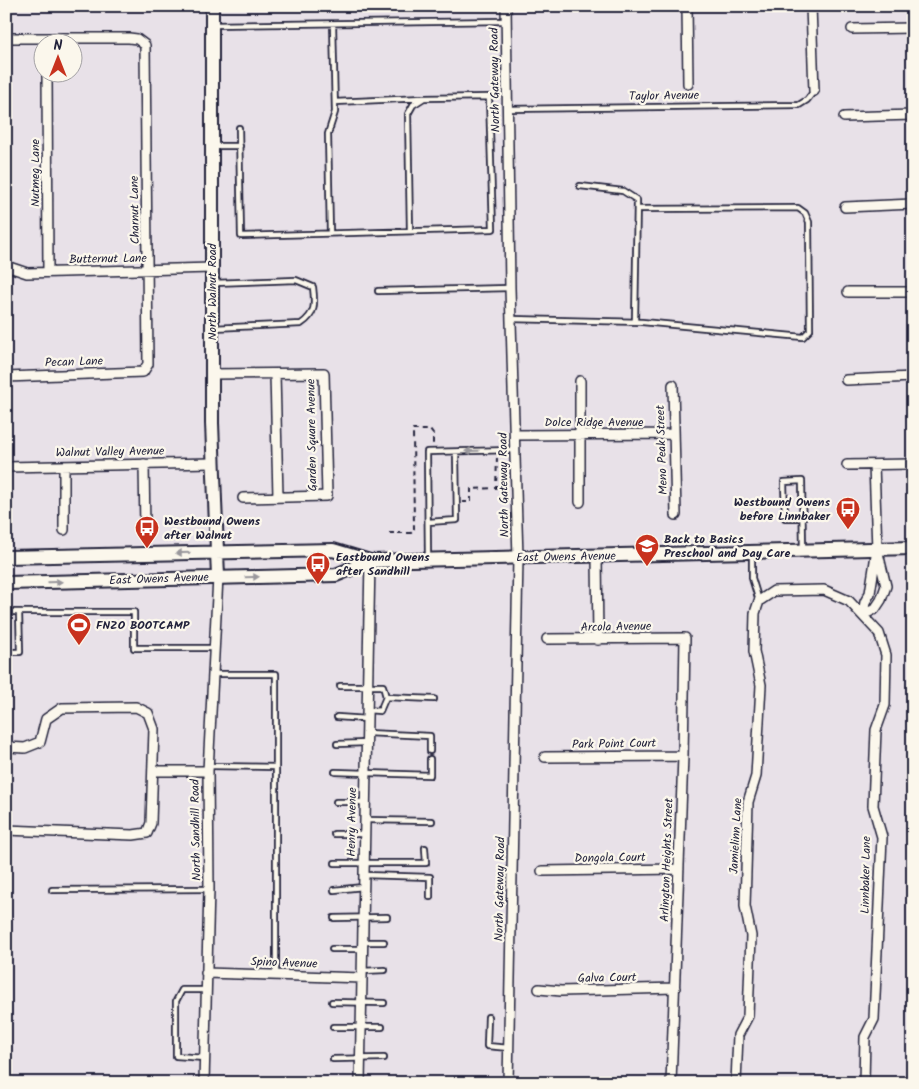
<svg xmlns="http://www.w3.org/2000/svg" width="919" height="1089" viewBox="0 0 919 1089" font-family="Kalam,sans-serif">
	<rect width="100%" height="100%" fill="#e8e1e8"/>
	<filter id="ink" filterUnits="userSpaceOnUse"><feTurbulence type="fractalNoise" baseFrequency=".02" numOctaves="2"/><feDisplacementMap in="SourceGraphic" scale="10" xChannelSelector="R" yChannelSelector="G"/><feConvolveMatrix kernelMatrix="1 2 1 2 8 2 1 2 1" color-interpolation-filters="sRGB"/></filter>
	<g filter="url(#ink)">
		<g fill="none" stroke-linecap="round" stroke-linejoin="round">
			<path stroke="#59899a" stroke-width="3" d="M6,1075l5,8"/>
			<defs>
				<path id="lane" d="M213,25l292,-4
					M335,102l88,-4
					M508,109l291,-4 8,-5 7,-9
					M239,128l2,108 252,-7 -4,-132 -65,1 -11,7 -5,9 2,117
					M213,146h27
					M580,186l43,5 14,9 -2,121
					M330,233l-2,-99 7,-22 -2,-88
					M378,291l132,-3
					M511,319l131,3 161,15 7,-7 -1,-108 -4,-9 -7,-5 -161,1
					M213,328l88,-4c15,-10 14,-20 12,-37l-17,-7 -82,3
					M803,518h-18l-1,-36 18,-1 1,69
					M428,522l29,-2 -1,-68
					M752,553v25l7,23
					M428,557l-1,-105 87,-2
					M6,612h128v36h79
					M6,652h14l-1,-40
					M213,674h63v93
					M340,686h43l3,11 -6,14 -13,-1
					M386,697l48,2
					M337,717l30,2
					M367,733l63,3v15
					M337,744l29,-1
					M208,766l68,1v208
					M335,772l95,3v-16
					M336,802h29
					M365,820l67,1
					M334,834h31
					M335,863h91l-1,-15
					M364,875l66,2v20
					M52,890l157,-1
					M334,890l29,-3
					M334,918l53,-1
					M362,942h22
					M332,949h30
					M362,971l23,-1
					M332,1002l52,1
					M488,1017l-1,29 22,2
					M333,1027h49
					M205,1058l-29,-2v-55l6,-11h24
					M333,1059l51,-1"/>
				<path id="street" d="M506,6l4,282 8,270 -10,525
					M687,6l1,78
					M811,6l3,85
					M852,29l61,-1
					M6,38h123l8,1 8,6 3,319 -5,8 -137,5
					M47,72l1,200
					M844,117l69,-2
					M845,207l68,-3
					M6,266l21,7 185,-5
					M848,292h65
					M212,374l112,-1 3,123 -84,2
					M275,374l3,123
					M846,380l67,-3
					M580,381v121
					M673,385l3,130
					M515,435l158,-1
					M144,464l1,65
					M847,465l66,-1
					M64,466v64
					M6,467l207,-4
					M597,556l1,84
					M863,615l12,-6 6,-9 5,-14 -9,-37 -3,-84
					M863,615l2,-13 5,-9 6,-38
					M547,639l138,-1 -2,118 -12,327
					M6,747l19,1 15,-6 6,-23 16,-11 74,-1 12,6 6,16 -3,94 -4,10 -14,2 -127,-5
					M545,757l138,-1
					M154,771h54
					M542,871l137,-2
					M206,973l156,5
					M539,989l22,2 114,-3
					M204,1083l5,-194 -1,-118 10,-194
					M360,1083l10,-522
					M736,1083l2,-48 10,-19 3,-80 -6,-30 3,-104 8,-26 5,-91 -7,-34 1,-38 4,-12 15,-10 50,-1 25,11 30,32 7,22 -1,50 -9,25 -3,76 9,31 -8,182 -9,18 -1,46"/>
				<path id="secondary" d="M212,6v417l6,154
					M6,557l327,-7 37,11 543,-13
					M6,583l330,-8 34,-14"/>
			</defs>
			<use href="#lane" stroke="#22223b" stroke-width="8"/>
			<use href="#street" stroke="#22223b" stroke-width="12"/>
			<use href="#secondary" stroke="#22223b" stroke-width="16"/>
			<path stroke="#22223b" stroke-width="2" stroke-dasharray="5 4" stroke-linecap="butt" d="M462,502h9v-13l25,-1 1,-31
				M389,533h22l3,-3 -1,-100h17l3,4v11"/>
			<use href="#lane" stroke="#fbf7ec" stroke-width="4.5"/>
			<use href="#street" stroke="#fbf7ec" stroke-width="9"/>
			<use href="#secondary" stroke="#fbf7ec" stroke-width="12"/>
		</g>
		<defs><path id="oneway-solid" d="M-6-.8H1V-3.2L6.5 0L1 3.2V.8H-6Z" transform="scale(1.25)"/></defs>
		<g fill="#99979c">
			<use href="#oneway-solid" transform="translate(472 451) rotate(178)"/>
			<use href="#oneway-solid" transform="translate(183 553) rotate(179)"/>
			<use href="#oneway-solid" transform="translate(252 577) rotate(-1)"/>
			<use href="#oneway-solid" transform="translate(55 582) rotate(-2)"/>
		</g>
	</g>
	<defs>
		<symbol id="bus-pin" viewBox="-11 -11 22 30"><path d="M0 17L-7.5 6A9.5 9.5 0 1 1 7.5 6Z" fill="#c8321e" stroke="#fbf7ec"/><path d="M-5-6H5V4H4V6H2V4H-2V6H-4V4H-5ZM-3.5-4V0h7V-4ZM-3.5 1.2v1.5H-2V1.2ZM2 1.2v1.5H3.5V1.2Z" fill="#fff"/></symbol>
		<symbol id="school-pin" viewBox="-11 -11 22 30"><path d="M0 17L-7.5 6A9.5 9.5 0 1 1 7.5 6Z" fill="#c8321e" stroke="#fbf7ec"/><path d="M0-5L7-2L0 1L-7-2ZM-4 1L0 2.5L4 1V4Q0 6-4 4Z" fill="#fff"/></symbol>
		<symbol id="stadium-pin" viewBox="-11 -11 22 30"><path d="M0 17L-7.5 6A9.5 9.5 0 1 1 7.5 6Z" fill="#c8321e" stroke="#fbf7ec"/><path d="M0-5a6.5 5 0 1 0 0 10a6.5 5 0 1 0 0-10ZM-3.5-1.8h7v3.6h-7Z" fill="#fff"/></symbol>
	</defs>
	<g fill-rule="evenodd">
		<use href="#bus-pin" x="834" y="495" width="28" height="38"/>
		<use href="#bus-pin" x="133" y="514" width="28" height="38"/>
		<use href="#school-pin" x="633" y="532" width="28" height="38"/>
		<use href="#bus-pin" x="304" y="550" width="28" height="38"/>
		<use href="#stadium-pin" x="65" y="611" width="28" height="38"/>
	</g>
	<g text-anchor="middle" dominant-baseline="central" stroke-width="4.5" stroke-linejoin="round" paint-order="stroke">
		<g font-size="12" fill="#22223b" stroke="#fbf7ec">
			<text transform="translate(495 80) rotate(-91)">North Gateway Road</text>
			<text transform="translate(664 96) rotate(-1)">Taylor Avenue</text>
			<text transform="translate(35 173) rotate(-90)">Nutmeg Lane</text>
			<text transform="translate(135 210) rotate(-91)">Charnut Lane</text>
			<text transform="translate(108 259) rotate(-1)">Butternut Lane</text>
			<text transform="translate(212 292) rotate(-90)">North Walnut Road</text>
			<text transform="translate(74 362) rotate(-2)">Pecan Lane</text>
			<text x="594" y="422">Dolce Ridge Avenue</text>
			<text transform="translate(312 435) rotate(-91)">Garden Square Avenue</text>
			<text transform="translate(662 450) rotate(-92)">Meno Peak Street</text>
			<text transform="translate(110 452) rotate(-1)">Walnut Valley Avenue</text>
			<text transform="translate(504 485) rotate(-91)">North Gateway Road</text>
			<text transform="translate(566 557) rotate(-1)">East Owens Avenue</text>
			<text transform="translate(159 579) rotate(-2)">East Owens Avenue</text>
			<text transform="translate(616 627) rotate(-1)">Arcola Avenue</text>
			<text transform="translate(614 744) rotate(-1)">Park Point Court</text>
			<text transform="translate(352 822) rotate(-89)">Henry Avenue</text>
			<text transform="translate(196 830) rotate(-91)">North Sandhill Road</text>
			<text transform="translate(736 836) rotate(-87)">Jamielinn Lane</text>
			<text transform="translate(610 858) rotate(-1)">Dongola Court</text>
			<text transform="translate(667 860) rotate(-88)">Arlington Heights Street</text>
			<text transform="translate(866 875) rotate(-89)">Linnbaker Lane</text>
			<text transform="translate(500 889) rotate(-89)">North Gateway Road</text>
			<text transform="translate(284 963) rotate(2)">Spino Avenue</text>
			<text transform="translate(607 978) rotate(-1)">Galva Court</text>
		</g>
		<g font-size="12" font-weight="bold" fill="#22223b" stroke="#fbf7ec" text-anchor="start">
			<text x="830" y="502" text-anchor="end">Westbound Owens<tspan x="830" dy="14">before Linnbaker</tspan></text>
			<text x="164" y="521">Westbound Owens<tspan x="164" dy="14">after Walnut</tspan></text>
			<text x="664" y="539">Back to Basics<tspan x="664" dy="14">Preschool and Day Care</tspan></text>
			<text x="336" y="557">Eastbound Owens<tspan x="336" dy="14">after Sandhill</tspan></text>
			<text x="96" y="625">FNZO BOOTCAMP</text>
		</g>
	</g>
	<rect width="919" height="1089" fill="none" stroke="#fbf7ec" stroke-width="25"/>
	<rect x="12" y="12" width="894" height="1064" fill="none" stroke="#22223b" stroke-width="2" filter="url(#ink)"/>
	<g transform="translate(58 58)"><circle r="24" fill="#fbf7ec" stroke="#a4a2a5"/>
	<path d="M0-4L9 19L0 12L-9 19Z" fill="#c8321e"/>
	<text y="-8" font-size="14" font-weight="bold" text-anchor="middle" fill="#22223b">N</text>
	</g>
</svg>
